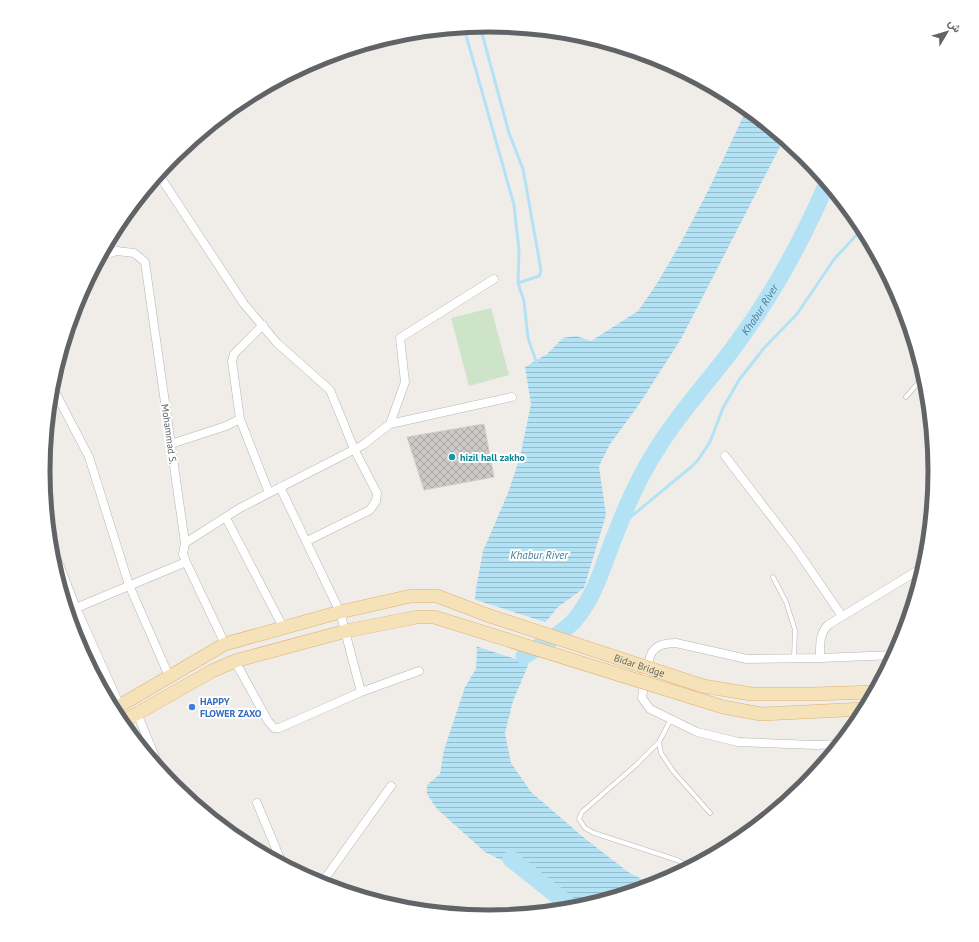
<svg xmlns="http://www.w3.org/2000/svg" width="979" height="942" viewBox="0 0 979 942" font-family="'PT Sans',Vazirmatn,sans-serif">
	<defs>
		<pattern id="water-rules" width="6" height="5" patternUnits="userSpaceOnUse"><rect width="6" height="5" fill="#b4e2f5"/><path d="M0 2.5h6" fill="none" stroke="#96bbca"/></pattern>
		<pattern id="building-cross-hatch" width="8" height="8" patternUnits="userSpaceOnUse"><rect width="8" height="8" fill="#cbc8c5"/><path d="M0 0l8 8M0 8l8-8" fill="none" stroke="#a8a6a4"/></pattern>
	</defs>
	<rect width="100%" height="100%" fill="#f0ede9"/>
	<path fill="#cde4c9" d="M491,308l18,67 -40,11 -18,-68z"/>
	<path fill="url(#water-rules)" d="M750,111l34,28 -103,200 -43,67 -28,38 -11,22 7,49 -22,73 -26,19 -14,17 -17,44 -14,33 -8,32 6,30 20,29 52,45 45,35 25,13 -77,23 -14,2 -4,-5 -5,-19 -68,-34 -48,-43 -10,-15v-9l13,-11 4,-24 21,-63 11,-18 1,-20 -4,-28 3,-32 7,-38 25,-58 12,-36 11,-53 -6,-37 22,-13 16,-16 13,-2 15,5 47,-30 18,-26 23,-39 29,-55 36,-76z"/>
	<path fill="#f0ede9" d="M473,599l75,24 -3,2 -14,39 -56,-18 -4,-25z"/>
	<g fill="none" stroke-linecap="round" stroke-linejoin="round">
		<path stroke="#b4e2f5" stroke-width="3" d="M480,26l29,107 14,36 15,84 3,18 -2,5 -21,7
			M464,28l50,177 5,45 -1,33 6,18 4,37 9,26
			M616,531l17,-16 58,-48 7,-7 12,-18 13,-34 16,-28 25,-32 33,-34 38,-56 28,-30"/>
		<g stroke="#b4e2f5" stroke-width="17">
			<path id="s1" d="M524,656c17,-11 34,-19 49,-34 23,-26 30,-58 43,-89 11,-29 24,-58 41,-84 23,-38 54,-70 80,-106 36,-49 66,-104 90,-160"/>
			<path d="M511,859l63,50"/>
		</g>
	</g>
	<path fill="url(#building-cross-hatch)" stroke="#d4cec8" d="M484,424l10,53 -70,13 -17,-53z"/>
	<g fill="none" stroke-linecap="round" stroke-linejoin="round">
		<defs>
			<path id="service" d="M906,397l18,-21
				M773,577l13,25 9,28 -1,28
				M671,719l-12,23 -23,23 -54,47 -3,7 6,9 9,5 83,27 14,7
				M659,742l2,11 12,18 37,42"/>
			<path id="minor" d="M159,175l85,129 33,39 53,47 24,59 23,44 -1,8 -6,9 -63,31
				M101,255l16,-4 17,2 11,9 40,281 -2,11 3,8 39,82
				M52,386l37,71 40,128 40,91
				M240,419l-8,-58 2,-7 29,-29
				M390,424l122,-27
				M171,444l55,-18 14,-7 29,74
				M725,456l69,90 48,70
				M280,487l60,125 21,80
				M226,518l57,109
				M50,541l26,67 44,98
				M185,543l55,-35 123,-63 27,-21 15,-42 -5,-44 94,-59
				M76,608l110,-46
				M820,658c0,-12 -1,-24 8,-33l97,-59
				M235,661l33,60 6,7h5l82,-36 58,-21
				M137,713l23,56
				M840,744l-25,1 -77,-3 -41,-10 -47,-23 -8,-11c1,-8 6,-42 11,-47 5,-7 15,-8 23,-8l71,16 73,-1 75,-3
				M257,803l25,60
				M321,884l70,-98"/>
			<path id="primary" d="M114,709l111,-65 115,-32 71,-16
				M122,722l90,-51 23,-10 111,-30 71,-14"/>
		</defs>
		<use href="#service" stroke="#b3b6b9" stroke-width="5"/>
		<use href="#minor" stroke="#b3b6b9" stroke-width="9"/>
		<use href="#primary" stroke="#e0b071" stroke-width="14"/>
		<use href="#service" stroke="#fff" stroke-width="4"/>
		<use href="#minor" stroke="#fff" stroke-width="8"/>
		<use href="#primary" stroke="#f5e2b8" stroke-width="13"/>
		<defs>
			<g id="primary-bridge">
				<path id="s2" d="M411,596h26l50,19 216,71 48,8h61l63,-2"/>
				<path d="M417,617h17l289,90 38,7 104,-5"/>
			</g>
		</defs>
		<use href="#primary-bridge" stroke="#e0b071" stroke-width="14" stroke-linecap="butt"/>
		<use href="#primary-bridge" stroke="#f5e2b8" stroke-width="13"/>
	</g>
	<circle fill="#0f9aa8" stroke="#fff" stroke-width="1.5" cx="452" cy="457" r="4"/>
	<circle fill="#3f7fe0" stroke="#fff" stroke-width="1.5" cx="192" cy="707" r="4"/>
	<g text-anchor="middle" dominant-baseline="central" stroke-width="4" stroke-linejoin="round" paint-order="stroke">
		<g font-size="10" fill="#606467" stroke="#fff">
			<text transform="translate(169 434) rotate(82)">Mohammad S.</text>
			<text stroke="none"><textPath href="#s2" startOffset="240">Bidar Bridge</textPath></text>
		</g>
		<g font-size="10" font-weight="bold" fill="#0d838f" stroke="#fff" text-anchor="start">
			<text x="460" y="457">hizil hall zakho</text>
		</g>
		<g font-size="10" font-weight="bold" fill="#366cbe" stroke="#fff" text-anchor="start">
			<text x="200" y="701">HAPPY<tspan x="200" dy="12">FLOWER ZAXO</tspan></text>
		</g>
		<g font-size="11" font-style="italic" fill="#4b7a95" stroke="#fff">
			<text stroke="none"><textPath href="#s1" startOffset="426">Khabur River</textPath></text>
			<text x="539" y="555">Khabur River</text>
		</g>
	</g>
	<path d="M0 0H979V942H0ZM50 471a439 439 0 1 1 878 0a439 439 0 1 1-878 0Z" fill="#fff" fill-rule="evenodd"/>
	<path fill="none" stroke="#606467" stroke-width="5" d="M50 471a439 439 0 1 1 878 0a439 439 0 1 1-878 0Z"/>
	<g transform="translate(947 32) rotate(52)" stroke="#ffffff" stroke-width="3" paint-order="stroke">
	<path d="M0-3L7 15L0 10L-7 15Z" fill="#606467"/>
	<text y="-6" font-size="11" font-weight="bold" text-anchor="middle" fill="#606467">ش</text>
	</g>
</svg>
